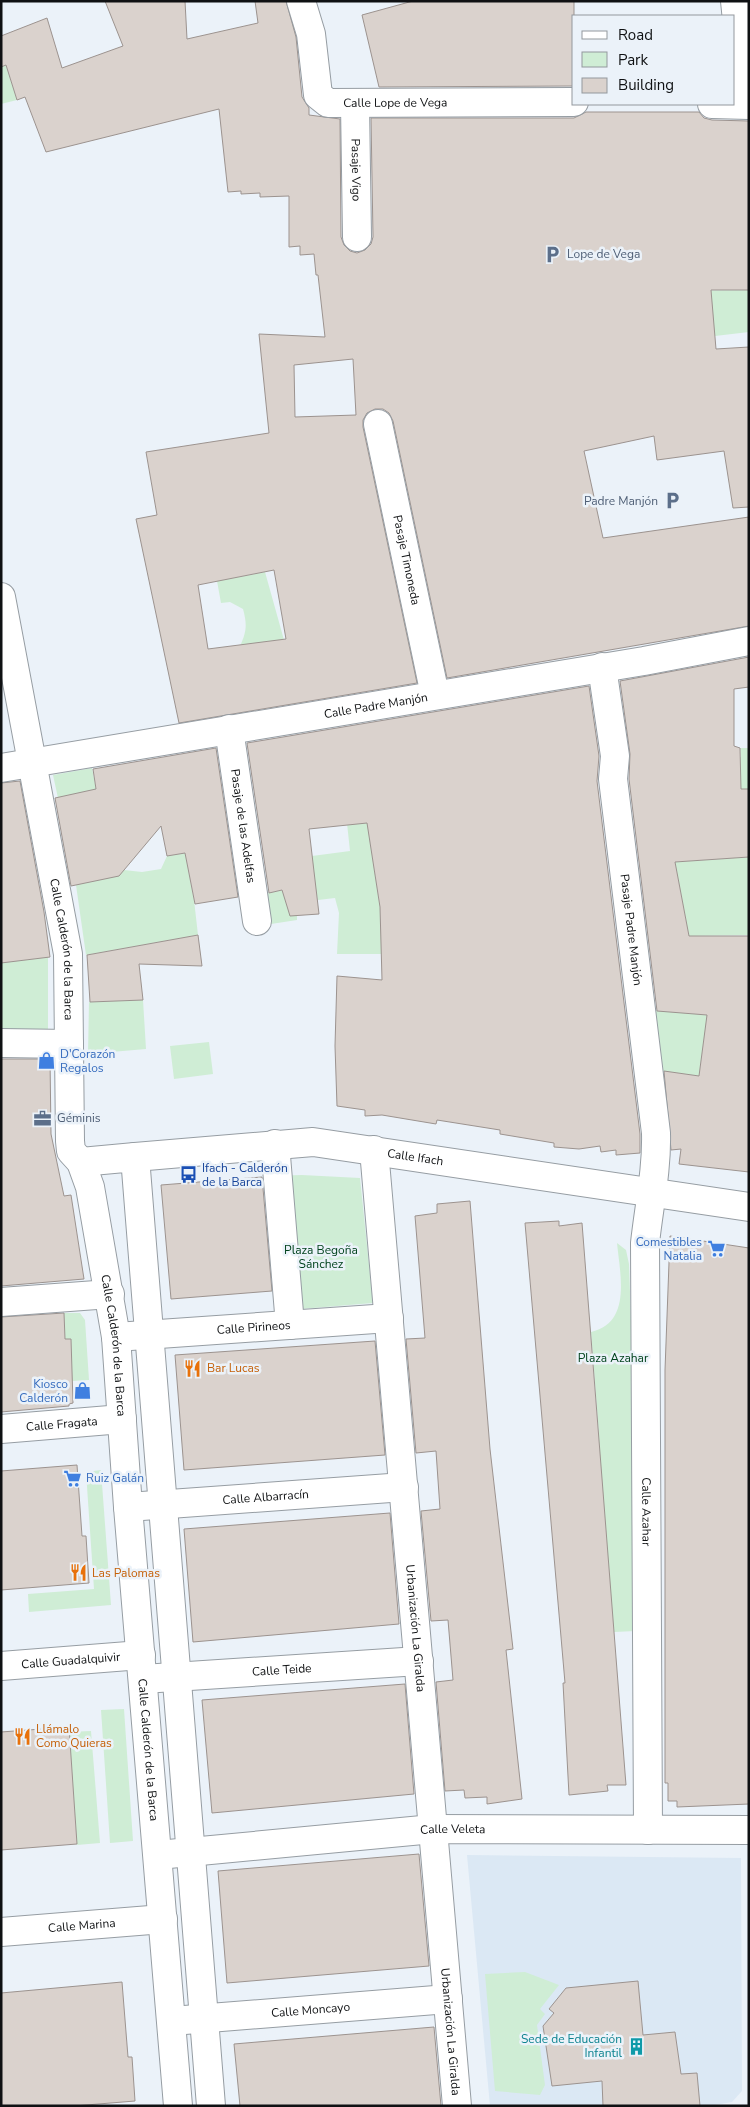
<svg xmlns="http://www.w3.org/2000/svg" width="750" height="2107" viewBox="0 0 750 2107" font-family="'Nunito Sans',sans-serif">
	<rect width="100%" height="100%" fill="#ebf2f9"/>
	<path fill="#dbe8f4" d="M467,1855l274,3 1,233 -10,11 -23,4h-219z"/>
	<path fill="#cfedd5" d="M6,65l11,35 -16,4v-37z
		M749,290v42l-51,6 -35,-47z
		M265,572l19,68 -44,6c7,-15 7,-22 3,-37l-13,-7 -9,1 -4,-22z
		M740,748h9v41h-13l-1,-31 6,-1z
		M92,768l4,21 -35,23 -8,-37z
		M366,812l14,96 2,46h-45l2,-41 -4,-15 -17,2 -2,-8 -19,3v25l-26,4 -4,-31 48,-8 -3,-29 38,-5 -4,-37z
		M185,853l9,47 4,35 -112,20 -10,-70 48,-15 18,2 19,-3 6,-13z
		M749,857v78l-60,1 -14,-74z
		M48,957v74h-47v-68z
		M143,1000l3,49 -58,5 1,-52z
		M653,1010l74,7 -2,23 -21,-2 -5,38 -39,-5z
		M209,1042l4,32 -39,5 -4,-33z
		M302,1175l58,3 13,125 -84,7 -22,-134z
		M617,1243l9,7 3,14 6,168 1,199 -22,1 -26,-196 11,-1 -8,-103c41,-9 29,-58 26,-89z
		M64,1313h16l5,7 4,60 -17,1 -1,-42h-6z
		M101,1470l10,135 -82,7 -1,-18 66,-5 -8,-117z
		M124,1709l9,132 -23,2 -9,-133z
		M91,1731l9,112 -23,2 -8,-113z
		M525,1972l34,13 -19,24 5,5 -8,11 8,60 -5,10 -45,-4 -10,-117z"/>
	<path fill="#dad2cd" stroke="#9c938f" fill-rule="evenodd" d="M105,1h80l2,38 71,-16 -3,-22h31l10,36 6,60 7,11v7l31,4 1,118 3,8 6,6 7,2 8,-3 6,-6 2,-7 -2,-119h203l12,-6h113l5,6 8,2 37,1v169h-38l5,59 33,-2v160l-16,1 -9,-57 -67,9 -3,-24 -70,15 19,87 146,-21v109l-302,52 -54,-257 -4,-8 -6,-4h-8l-8,4 -4,7v7l54,256 -238,40 -43,-204 21,-4 -11,-63 123,-19 -10,-99 66,3 -7,-62h-2l-2,-21 -14,1v-9l-11,1v-51l-29,1v-4l-19,1v-3l-13,1 -9,-83 -173,43 -21,-55 -8,3 -11,-35 -5,2v-31l46,-18 15,50 61,-22zM353,359l3,56 -61,2 -1,-52zM274,570l12,69 -78,10 -10,-64z
		M413,1h161v85l-195,1 -17,-72z
		M749,657v30l-15,2v57l6,2 1,41h8v68l-74,5 14,74h60v236l-70,-8 2,-15 -10,1 -7,-79 35,5 8,-61 -50,-4 -28,-232 1,-25 -10,-73z
		M589,686l10,70 -2,25 43,353v19l-24,2v-5l-15,2 -1,-6 -21,3 -25,-2v-4l-54,-9v-4l-63,-10 -1,4 -54,-9 -17,1v-6l-28,-4 -2,-60 2,-70 45,4 -2,-73 -13,-84 -58,6 10,85 -29,2 -8,-26 -13,3 -22,-150z
		M216,748l22,149 -43,7 -10,-51 -18,3 -6,-30 -42,50 -48,10 -16,-88 41,-9 -3,-20z
		M20,781l24,131 6,45 -49,6v-180z
		M198,935l4,31 -63,-2 4,36 -53,2 -3,-47z
		M1,1059h49l1,75 13,62 7,-1 13,84 -83,7z
		M262,1177l10,114 -101,8 -10,-114z
		M470,1201l20,248 23,200 -7,1 16,149 -35,5v-7l-22,1 -1,-8 -19,1 -9,-109 17,-2 -5,-60 -17,1 -10,-110 19,-2 -4,-58 -20,2 -10,-114 19,-1 -10,-122 22,-3v-9z
		M559,1221v5l23,-3 44,562h-19l1,6 -39,4 -6,-112h2l-40,-460z
		M670,1236l79,12v556l-72,3v-6h-9v-18h-3v-413z
		M64,1313l1,26h6l2,64 -4,1v2l-68,6v-95z
		M375,1341l10,114 -201,15 -9,-115z
		M77,1465l5,71h4l3,47 -88,7v-119z
		M390,1513l9,111 -206,18 -9,-113z
		M405,1684l9,110 -202,19 -10,-113z
		M69,1727l8,117 -76,6v-118z
		M419,1854l10,112 -202,17 -9,-112z
		M638,1981l5,54 32,-3 6,42 16,-1 3,33h-97l-1,-25 -50,5 -9,-60 11,-13 -5,-4 17,-21z
		M122,1982l6,75h4l3,44 -61,5h-73v-113z
		M434,2027l7,79h-201l-6,-62z"/>
	<g fill="none" stroke-linecap="round" stroke-linejoin="round">
		<defs>
			<g id="minor">
				<path id="s1" d="M301,1l10,33 7,61 10,8 246,-1"/>
				<path d="M735,1l9,88 5,9"/>
				<path id="s2" d="M355,104l2,133"/>
				<path d="M712,104l37,1"/>
				<path id="s3" d="M378,424l57,271"/>
				<path id="s4" d="M602,667l13,89 -2,23 43,354c1,37 -7,73 -11,110l3,587"/>
				<path id="s5" d="M229,729l28,192"/>
				<path id="s6" d="M1,768l643,-107 105,-20"/>
				<path d="M1,1043l68,1"/>
				<path d="M275,1144l15,181"/>
				<path id="s7" d="M374,1150l83,956"/>
				<path id="s8" d="M135,1157l178,-15 436,65"/>
				<path d="M1,1302l109,-8"/>
				<path id="s9" d="M116,1337l273,-19"/>
				<path id="s10" d="M1,1429l121,-10"/>
				<path id="s11" d="M128,1507l276,-20"/>
				<path id="s12" d="M1,1666l140,-11"/>
				<path id="s13" d="M143,1679l276,-18"/>
				<path id="s14" d="M158,1855l275,-26 316,1"/>
				<path id="s15" d="M1,1932l162,-13"/>
				<path id="s16" d="M172,2021l276,-22"/>
			</g>
			<g id="major">
				<path id="s17" d="M1,597l67,357 2,187 1,10 10,11 9,25 26,150 12,170 50,599"/>
				<path d="M81,1162l54,-5 76,949"/>
			</g>
		</defs>
		<use href="#minor" stroke="#969da3" stroke-width="30"/>
		<use href="#major" stroke="#969da3" stroke-width="30"/>
		<use href="#minor" stroke="#fff" stroke-width="28"/>
		<use href="#major" stroke="#fff" stroke-width="28"/>
	</g>
	<defs>
		<symbol id="parking-bare" viewBox="-9 -9 18 18"><path d="M-3.5-5.5H1a3.5 3.5 0 0 1 0 7H-1V5.5H-3.5ZM-1-3.4V-.6H.8a1.4 1.4 0 0 0 0-2.8Z" fill="#5c6f8a" stroke="#ebf2f9" stroke-width="2.5" paint-order="stroke"/></symbol>
		<symbol id="shop-bare" viewBox="-9 -9 18 18"><path d="M-5-2.5h2.3a2.7 3.5 0 0 1 5.4 0H5L5.5 6h-11ZM-1.5-2.5h3a1.5 2.3 0 0 0-3 0Z" fill="#3f7fe0" stroke="#ebf2f9" stroke-width="2.5" paint-order="stroke"/></symbol>
		<symbol id="office-bare" viewBox="-9 -9 18 18"><path d="M-6-3h4V-5.5h4V-3h4V5H-6ZM-1-4.5V-3h2v-1.5ZM-6 0V1H6V0Z" fill="#5c6f8a" stroke="#ebf2f9" stroke-width="2.5" paint-order="stroke"/></symbol>
		<symbol id="bus-bare" viewBox="-9 -9 18 18"><path d="M-5-6H5V4H4V6H2V4H-2V6H-4V4H-5ZM-3.5-4V0h7V-4ZM-3.5 1.2v1.5H-2V1.2ZM2 1.2v1.5H3.5V1.2Z" fill="#1a4fb4" stroke="#ebf2f9" stroke-width="2.5" paint-order="stroke"/></symbol>
		<symbol id="supermarket-bare" viewBox="-9 -9 18 18"><path d="M-6-5.5h2.5l.6 2H6L4.5 2H-2.5L-4.4-4H-6ZM-1.5 3.2a1.3 1.3 0 1 0 .1 0ZM3 3.2a1.3 1.3 0 1 0 .1 0Z" fill="#3f7fe0" stroke="#ebf2f9" stroke-width="2.5" paint-order="stroke"/></symbol>
		<symbol id="restaurant-bare" viewBox="-9 -9 18 18"><path d="M-5-6h1v4h1v-4h1v4h1v-4h1v5L-1.5 .5V6h-2V.5L-5-1ZM5-6V6H3V1.5H1.5Q1.5-4 5-6Z" fill="#e8710a" stroke="#ebf2f9" stroke-width="2.5" paint-order="stroke"/></symbol>
		<symbol id="building-bare" viewBox="-9 -9 18 18"><path d="M-4-6H4V6H1V3H-1V6H-4ZM-2.5-4.3h1.7v1.8h-1.7ZM.8-4.3h1.7v1.8H.8ZM-2.5-1h1.7V.8h-1.7ZM.8-1h1.7V.8H.8Z" fill="#0f9aa8" stroke="#ebf2f9" stroke-width="2.5" paint-order="stroke"/></symbol>
	</defs>
	<g fill-rule="evenodd">
		<use href="#parking-bare" x="540" y="242" width="25" height="25"/>
		<use href="#parking-bare" x="660" y="488" width="25" height="25"/>
		<use href="#shop-bare" x="34" y="1048" width="25" height="25"/>
		<use href="#office-bare" x="30" y="1106" width="25" height="25"/>
		<use href="#bus-bare" x="176" y="1162" width="25" height="25"/>
		<use href="#supermarket-bare" x="704" y="1236" width="25" height="25"/>
		<use href="#restaurant-bare" x="180" y="1356" width="25" height="25"/>
		<use href="#shop-bare" x="70" y="1378" width="25" height="25"/>
		<use href="#supermarket-bare" x="60" y="1466" width="25" height="25"/>
		<use href="#restaurant-bare" x="66" y="1560" width="25" height="25"/>
		<use href="#restaurant-bare" x="10" y="1724" width="25" height="25"/>
		<use href="#building-bare" x="624" y="2034" width="25" height="25"/>
	</g>
	<g text-anchor="middle" dominant-baseline="central" stroke-width="5" stroke-linejoin="round" paint-order="stroke">
		<g font-size="12" fill="#0f1113" stroke="#ebf2f9">
			<text stroke="none"><textPath href="#s1" startOffset="176">Calle Lope de Vega</textPath></text>
			<text stroke="none"><textPath href="#s2" startOffset="66">Pasaje Vigo</textPath></text>
			<text stroke="none"><textPath href="#s3" startOffset="139">Pasaje Timoneda</textPath></text>
			<text stroke="none"><textPath href="#s6" startOffset="380">Calle Padre Manjón</textPath></text>
			<text stroke="none"><textPath href="#s5" startOffset="98">Pasaje de las Adelfas</textPath></text>
			<text stroke="none"><textPath href="#s4" startOffset="265">Pasaje Padre Manjón</textPath></text>
			<text stroke="none"><textPath href="#s17" startOffset="358">Calle Calderón de la Barca</textPath></text>
			<text stroke="none"><textPath href="#s8" startOffset="282">Calle Ifach</textPath></text>
			<text stroke="none"><textPath href="#s9" startOffset="138">Calle Pirineos</textPath></text>
			<text stroke="none"><textPath href="#s17" startOffset="762">Calle Calderón de la Barca</textPath></text>
			<text stroke="none"><textPath href="#s10" startOffset="61">Calle Fragata</textPath></text>
			<text stroke="none"><textPath href="#s11" startOffset="138">Calle Albarracín</textPath></text>
			<text stroke="none"><textPath href="#s4" startOffset="849">Calle Azahar</textPath></text>
			<text stroke="none"><textPath href="#s7" startOffset="480">Urbanización La Giralda</textPath></text>
			<text stroke="none"><textPath href="#s12" startOffset="70">Calle Guadalquivir</textPath></text>
			<text stroke="none"><textPath href="#s13" startOffset="139">Calle Teide</textPath></text>
			<text stroke="none"><textPath href="#s17" startOffset="1168">Calle Calderón de la Barca</textPath></text>
			<text stroke="none"><textPath href="#s14" startOffset="296">Calle Veleta</textPath></text>
			<text stroke="none"><textPath href="#s15" startOffset="81">Calle Marina</textPath></text>
			<text stroke="none"><textPath href="#s16" startOffset="139">Calle Moncayo</textPath></text>
			<text stroke="none"><textPath href="#s7" startOffset="885">Urbanización La Giralda</textPath></text>
		</g>
		<g font-size="12" fill="#4e5e75" stroke="#ebf2f9" text-anchor="start">
			<text x="567" y="254">Lope de Vega</text>
			<text x="658" y="501" text-anchor="end">Padre Manjón</text>
			<text x="57" y="1118">Géminis</text>
		</g>
		<g font-size="12" fill="#366cbe" stroke="#ebf2f9" text-anchor="start">
			<text x="60" y="1054">D'Corazón<tspan x="60" dy="14">Regalos</tspan></text>
			<text x="702" y="1242" text-anchor="end">Comestibles<tspan x="702" dy="14">Natalia</tspan></text>
			<text x="68" y="1384" text-anchor="end">Kiosco<tspan x="68" dy="14">Calderón</tspan></text>
			<text x="86" y="1478">Ruiz Galán</text>
		</g>
		<g font-size="12" fill="#164399" stroke="#ebf2f9" text-anchor="start">
			<text x="202" y="1168">Ifach - Calderón<tspan x="202" dy="14">de la Barca</tspan></text>
		</g>
		<g font-size="12" fill="#00421c" stroke="#ebf2f9">
			<text x="321" y="1250">Plaza Begoña<tspan x="321" dy="14">Sánchez</tspan></text>
			<text x="613" y="1358">Plaza Azahar</text>
		</g>
		<g font-size="12" fill="#c56008" stroke="#ebf2f9" text-anchor="start">
			<text x="207" y="1368">Bar Lucas</text>
			<text x="92" y="1573">Las Palomas</text>
			<text x="36" y="1729">Llámalo<tspan x="36" dy="14">Como Quieras</tspan></text>
		</g>
		<g font-size="12" fill="#0d838f" stroke="#ebf2f9" text-anchor="end">
			<text x="622" y="2039">Sede de Educación<tspan x="622" dy="14">Infantil</tspan></text>
		</g>
	</g>
	<rect width="750" height="2107" fill="none" stroke="#0f1113" stroke-width="5"/>
	<rect x="572" y="15" width="162" height="90" fill="#ebf2f9" stroke="#93989d"/>
	<rect x="582" y="31" width="25" height="8" fill="#ffffff" stroke="#93989d"/>
	<text x="618" y="40" font-size="15" fill="#0f1113">Road</text>
	<rect x="582" y="52" width="25" height="15" fill="#cfedd5" stroke="#93989d"/>
	<text x="618" y="65" font-size="15" fill="#0f1113">Park</text>
	<rect x="582" y="78" width="25" height="15" fill="#dad2cd" stroke="#93989d"/>
	<text x="618" y="90" font-size="15" fill="#0f1113">Building</text>
</svg>
